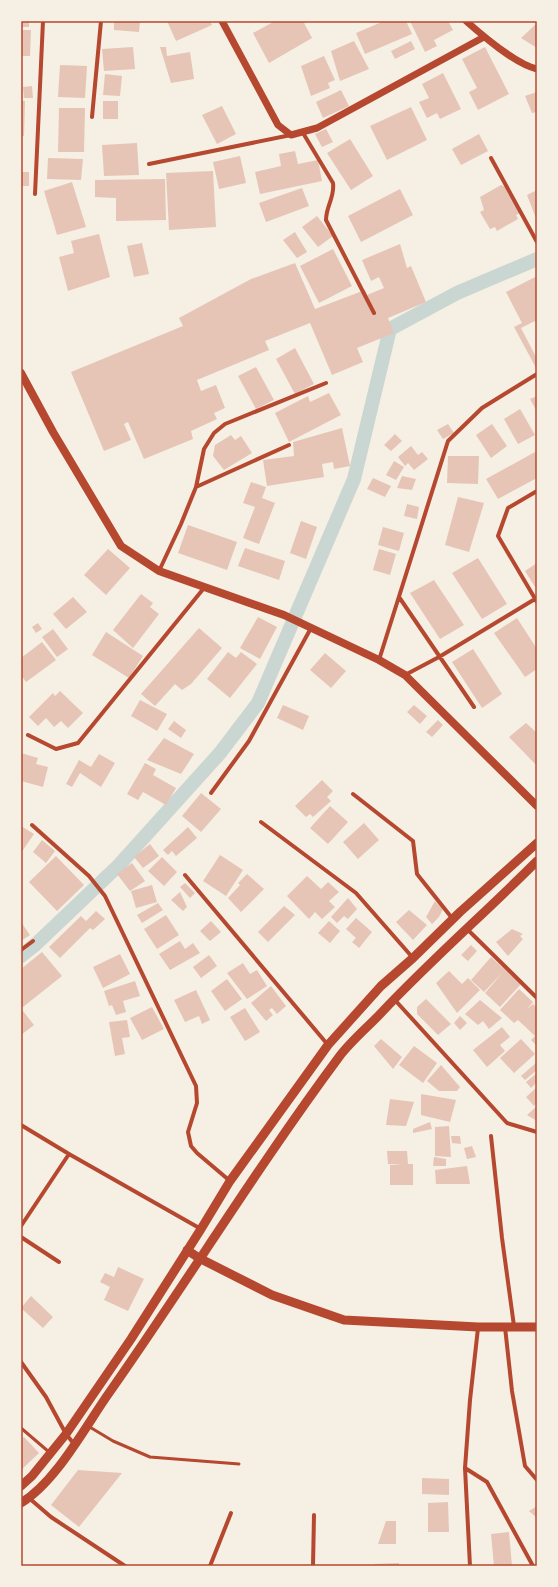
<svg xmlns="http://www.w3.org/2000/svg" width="558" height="1587" viewBox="0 0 558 1587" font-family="'Work Sans',sans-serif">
	<rect width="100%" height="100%" fill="#f6efe4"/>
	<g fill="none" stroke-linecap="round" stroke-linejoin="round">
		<path stroke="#c9d6d2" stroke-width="14" d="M21,956l14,-11 84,-80 101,-112 38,-50 96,-224 36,-150 67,-36 80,-34"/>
	</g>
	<path fill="#e6c5b7" d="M21,21h8v6h-8z
		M114,21h26l-1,11 -25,-2z
		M167,21h43l2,4 -36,16z
		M275,21h28l9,17 -43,25 -16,-30z
		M384,21h22l6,13 -47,20 -9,-21z
		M410,21h38l5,9 -19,10 3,6 -12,6z
		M537,23v25l-16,-10z
		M21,30h10l-1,26h-9z
		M354,41l15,28 -29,12 -9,-30z
		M411,41l4,8 -20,10 -4,-8z
		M133,47l2,22 -31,2 -2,-22z
		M160,47h6l1,9 23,-4 4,27 -23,4z
		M485,47l24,47 -31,16 -9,-18 8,-4 -15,-29z
		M324,56l11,24 -7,3 2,5 -19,8 -10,-30z
		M60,65l27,1 -2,32 -27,-1z
		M443,73l18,36 -21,10 -3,-6 -10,5 -8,-16 10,-4 -7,-14z
		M105,74l17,2 -2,20 -17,-1z
		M32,86l1,12h-9l-1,-11z
		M341,90l8,16 -26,12 -7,-16z
		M537,92v20l-5,1 -7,-17z
		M21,101h4l-1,35h-3z
		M103,101h15v18h-15z
		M222,106l14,28 -19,10 -15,-29z
		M411,107l16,33 -40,20 -17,-34z
		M59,108h26l-1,44h-26z
		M326,129l7,13 -11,5 -7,-13z
		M479,134l9,17 -27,14 -9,-16z
		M350,139l23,37 -22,14 -24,-37z
		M137,143l2,32 -35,1 -2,-31z
		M295,151l3,13 20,-4 4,21 -62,13 -5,-22 26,-6 -2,-12z
		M240,156l6,27 -27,6 -6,-27z
		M48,158l35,1 -2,21 -34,-1z
		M213,171l3,56 -47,3 -3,-57z
		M21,172h8v14h-8z
		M165,179l1,41 -50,1v-23l-21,-1v-17z
		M72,182l14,45 -29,8 -13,-44z
		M501,185l5,2 14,26 -4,2 2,4 -21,12 -2,-4 -5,2 -10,-17 4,-2 -4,-13z
		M302,188l7,18 -43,16 -7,-19z
		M400,189l13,26 -52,27 -13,-26z
		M537,190v31l-10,-26z
		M317,216l16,20 -15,11 -16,-20z
		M295,232l12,20 -10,6 -14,-18z
		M99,234l11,43 -42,14 -9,-34 15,-4 -3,-12z
		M142,243l7,31 -15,3 -7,-31z
		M400,244l7,24 4,-2 15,36 -38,16 6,15 -37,15 6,14 -31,13 -22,-52 -45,18 4,9 -72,30 4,11 15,-6 9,23 -11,5 3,6 -26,12 2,8 -49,20 -16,-37 -4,2 7,16 -27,11 -33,-79 112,-46 -4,-8 72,-39 44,-16 20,46 50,-19 2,5 17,-7 -5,-11 -8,4 -9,-21z
		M333,249l19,37 -33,17 -19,-37z
		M537,276v48l-2,-3 -14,7 15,29 1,-1v11l-1,1 -22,-41 8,-4 -16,-31z
		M295,348l19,36 -19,10 -19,-35z
		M256,367l18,33 -18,9 -18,-33z
		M329,393l12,22 -52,27 -14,-29 33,-17 2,6z
		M537,396v16l-7,-13z
		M520,409l15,26 -17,9 -14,-25z
		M448,424l6,9 -11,6 -6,-9z
		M492,424l15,22 -16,12 -15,-23z
		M342,428l8,38 -16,3 -1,-7 -11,2 2,13 -57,9 -4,-26 31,-4 -1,-14z
		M395,434l7,7 -11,10 -7,-6z
		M231,435l4,5 6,-4 11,17 -28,17 -11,-14 2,-11z
		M411,446l7,9 4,-3 6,7 -14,11 -6,-7 -3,3 -7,-9z
		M535,452l2,4v22l-39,21 -12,-20z
		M448,456h31l-1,28 -31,-1z
		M394,461l10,6 -8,13 -10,-5z
		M402,476l14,3 -4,11 -15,-2z
		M373,478l18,8 -6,11 -18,-8z
		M251,482l15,5 -4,11 13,5 -16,41 -16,-6 12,-31 -12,-4z
		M458,497l26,6 -15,49 -24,-7z
		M407,504l12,3 -2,12 -13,-3z
		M301,521l16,6 -11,32 -16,-6z
		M188,525l49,17 -10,28 -49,-17z
		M383,527l21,6 -5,18 -21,-6z
		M245,548l40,13 -6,19 -41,-14z
		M108,549l22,19 -24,27 -22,-20z
		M379,549l17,5 -6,21 -17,-5z
		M478,558l29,46 -25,15 -30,-46z
		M537,563v27l-12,-19z
		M434,580l30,45 -24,14 -30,-46z
		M141,594l12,9 -3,4 9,7 -26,34 -20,-18z
		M73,597l14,15 -21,17 -13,-15z
		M258,617l19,10 -17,32 -20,-11z
		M517,618l20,31v20l-12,8 -31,-44z
		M38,623l4,6 -6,4 -4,-6z
		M199,628l23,20 -31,36 -9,6 -7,-6 -20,22 -14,-12z
		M53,629l15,20 -11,8 -15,-20z
		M106,632l37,24 -14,22 -37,-23z
		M42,642l14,18 -30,22 -5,-7v-17z
		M473,649l29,45 -20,14 -30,-46z
		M228,652l8,6 5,-6 16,12 -27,34 -23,-19z
		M325,653l21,18 -15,17 -21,-18z
		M60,691l23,22 -15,15 -7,-7 -7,6 -8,-9 -8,8 -9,-9 24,-24 2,3z
		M140,700l27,14 -10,17 -26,-15z
		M283,705l26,11 -6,14 -26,-12z
		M414,705l13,11 -7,8 -13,-12z
		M438,720l5,5 -11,12 -6,-5z
		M174,721l12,9 -5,8 -13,-9z
		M526,723l11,10v33l-28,-29z
		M164,738l30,16 -13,20 -34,-14z
		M21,753l17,5 -2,6 12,3 -5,20 -22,-6z
		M99,754l16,9 -14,24 -21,-14 -8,14 -6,-3 13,-24 12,7z
		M145,763l11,6 -3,6 23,13 -10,17 -23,-13 -5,8 -11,-6z
		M322,780l11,11 -6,6 4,4 -18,16 -3,-3 -4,3 -11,-11z
		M201,793l20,16 -20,23 -19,-16z
		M330,806l18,16 -20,22 -18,-16z
		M364,823l15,17 -21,19 -15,-17z
		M21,826l13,8 -13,19z
		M188,827l9,11 -21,18 -4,-5 -4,4 -5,-5z
		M42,840l13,11 -9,12 -13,-11z
		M150,844l9,12 -16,12 -9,-11z
		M220,855l23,15 -17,26 -23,-15z
		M56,856l28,29 -27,26 -28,-29z
		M162,857l15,15 -13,14 -16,-15z
		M132,863l13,18 -15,10 -13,-17z
		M247,874l17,15 -23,23 -13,-14 12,-13 -2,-2z
		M307,876l14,13 7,-7 11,10 -10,9 6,6 -13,12 -7,-7 -6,7 -22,-23z
		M185,883l10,10 -5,5 -10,-11z
		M152,885l5,17 -21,6 -5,-17z
		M180,892l7,15 -4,4 -12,-11z
		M348,898l9,11 -9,10 -4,-3 -7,7 -6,-6z
		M435,901l8,8 -4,8 -7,7 -6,-7z
		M158,903l5,7 -21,13 -5,-8z
		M284,906l11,9 -27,27 -10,-10z
		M409,910l18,15 -14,15 -17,-18z
		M96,911l9,8 -12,11 -3,-2 -30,30 -11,-11 32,-31 5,5z
		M166,915l13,20 -22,14 -13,-20z
		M356,918l16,14 -13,16 -7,-6 4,-4 -10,-9z
		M211,921l10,11 -11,9 -10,-10z
		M329,921l11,10 -10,12 -12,-10z
		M21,922l9,13 -9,6z
		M512,929l11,5 -3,2 3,3 -15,17 -12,-14z
		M180,941l5,8 8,-6 7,10 -30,17 -11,-16z
		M471,945l6,6 -9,10 -7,-6z
		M42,952l20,24 -39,31 -2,-3v-35z
		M120,954l10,20 -27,14 -10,-21z
		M209,955l8,11 -16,12 -8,-11z
		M491,957l30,27 -21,23 -15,-14 18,-21 -19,20 -13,-12z
		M243,963l7,11 7,-4 10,16 -20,13 -20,-26z
		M449,971l13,13 6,-6 12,12 -23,23 -21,-30z
		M227,979l15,20 -17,12 -14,-20z
		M135,981l5,15 -17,5 3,11 -10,3 -4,-10 -3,1 -5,-15z
		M271,986l15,20 -9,8 -5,-6 -3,2 4,5 -7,6 -15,-18z
		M519,989l14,13 -6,7 6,-5 4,4v38l-6,-6 4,-4 -17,-16 -4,3 -14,-13z
		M196,990l14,30 -8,4 -3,-8 -14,6 -11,-22z
		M426,999l25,25 -13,11 -21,-21v-7z
		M480,1000l22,18 -13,11 -6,-8 -5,4 -13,-11z
		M152,1007l12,22 -22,11 -12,-22z
		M245,1008l15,24 -15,9 -15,-24z
		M23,1011l11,14 -13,10v-22z
		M460,1016l7,7 -7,7 -6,-7z
		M127,1020l3,17 -8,1 3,16 -10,2 -6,-34z
		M502,1027l8,10 -10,8 5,6 -18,16 -14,-17z
		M381,1039l21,18 -9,12 -19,-23z
		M521,1039l14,15 -21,19 -14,-15z
		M414,1046l23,17 -14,20 -24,-18z
		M537,1062v8l-12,10 -4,-4z
		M441,1065l19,22 -3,4h-18l-12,-10z
		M537,1073v9l-6,6 -5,-6z
		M537,1087v15l-3,4 -8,-9z
		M421,1094l35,6 -6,22 -29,-7z
		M390,1099l24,3 -8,24 -20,-1z
		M537,1106v15l-10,-6z
		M430,1122l2,7 -19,4v-4z
		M449,1126l2,31 -16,-1v-29z
		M451,1136h9l1,8 -9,-1z
		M472,1146l4,11 -9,2 -3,-11z
		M387,1151h20l1,13h5v21h-23v-20l12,-1h-14z
		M434,1157l12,2v7h-13z
		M467,1166l3,18h-34l-1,-14z
		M118,1267l26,12 -16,32 -24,-11 6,-13 -10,-5 5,-9 9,4z
		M31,1296l22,21 -10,11 -22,-20z
		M24,1437l15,16 -18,17v-30z
		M78,1470l44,3 -43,54 -28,-22z
		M422,1478l27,1v16l-27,-1z
		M448,1502l1,30h-21v-29z
		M537,1506v12l-8,-7z
		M386,1521h10v23h-18z
		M509,1532l3,34h-18l-3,-32z
		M399,1563v3h-25v-2z"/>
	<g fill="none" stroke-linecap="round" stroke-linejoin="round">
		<path stroke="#b5482f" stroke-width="3" d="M88,1426l25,15 37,16 89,7
			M21,1428l28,24"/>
		<path stroke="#b5482f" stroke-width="4" d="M92,117l9,-96
			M303,133l30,50c2,14 -7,23 -7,37l48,93
			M491,158l46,84
			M149,164l142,-29
			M35,194l8,-173
			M196,487l93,-42
			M537,491l-29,17 -10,28 39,66
			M159,571l22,-47 15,-37 8,-38 10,-16 11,-9 101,-41
			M399,597l75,110
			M379,660l69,-219 34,-33 55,-34
			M405,675l34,-18 96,-58
			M28,735l28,14 22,-6 126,-155
			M211,793l38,-52 62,-113
			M353,794l60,47 4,33 35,44
			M261,822l95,71 57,65
			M32,825l57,51 16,20 91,190 1,17 -9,29 3,14 6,7 33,28
			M185,875l143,170
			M467,929l70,69
			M21,950l12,-9
			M394,999l113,124 30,9
			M21,1125l48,29 132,75
			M491,1136l11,102 12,88
			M21,1226l48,-72
			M21,1237l38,25
			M505,1327l7,64 13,75 12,14
			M21,1362l25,35 20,37 8,10
			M465,1468l22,14 46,84
			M29,1498l22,19 74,49
			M210,1566l21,-53
			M313,1566l1,-51
			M470,1566l-5,-98 5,-68 8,-72"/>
		<path stroke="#b5482f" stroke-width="7" d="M222,21l56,104 13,10 26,-7 167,-91
			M466,21c17,15 49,43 71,48"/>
		<path stroke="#b5482f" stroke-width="8" d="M21,373l32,59 68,114 38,25 125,44 95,45 26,15 132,131"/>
		<path stroke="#b5482f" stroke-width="9" d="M187,1250l12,8 73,37 72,25 134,7h59
			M21,1486l11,-10 34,-42 65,-95 70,-110 29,-48 98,-136 53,-59 32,-28 47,-46 77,-69
			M21,1503c35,-21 64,-76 88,-110 78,-111 149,-227 230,-336 12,-16 29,-30 43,-45 49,-52 104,-100 155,-151"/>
	</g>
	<rect width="558" height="1587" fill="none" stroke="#f6efe4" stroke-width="44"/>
	<rect x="22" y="22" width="514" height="1543" fill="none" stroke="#b5482f" stroke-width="1.5"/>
</svg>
